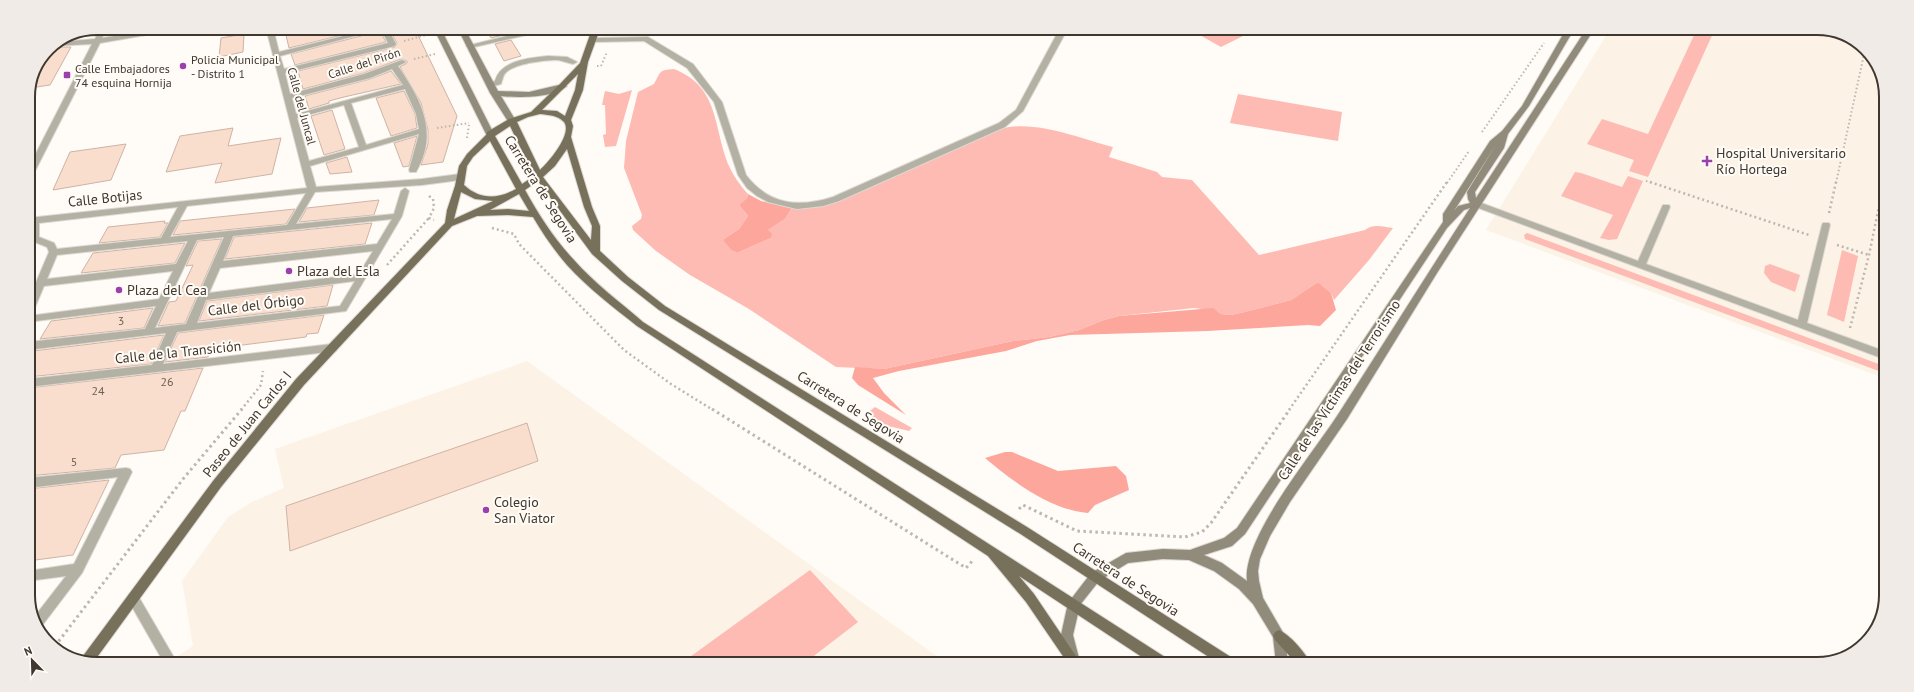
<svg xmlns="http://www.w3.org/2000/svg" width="1914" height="692" viewBox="0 0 1914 692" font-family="'PT Sans',sans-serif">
	<rect width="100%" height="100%" fill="#fffbf6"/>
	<path fill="#fcf2e6" d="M1609,31l230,1 33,23 14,37 -2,286 -398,-148z
		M527,361l418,301 -775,-1 23,-15 -11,-65 46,-64 24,-15 32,-14 -9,-39z"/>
	<path fill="#fdbbb3" d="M1191,30h64l-34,17z
		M1696,31h18l-66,146 -19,-6 5,-11 -47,-16 15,-25 46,15z
		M674,69c46,18 39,59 55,97 5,11 11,19 19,28l-1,4 -8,7 9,11 -9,13 -15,10v3l7,8 6,3 34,-15 -3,-8 17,-11 7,-11 28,-1 16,-6 165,-72c33,-10 80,10 112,18l-4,10 48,15 5,5 30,3 67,75 106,-25c9,-7 18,-3 28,-2l-24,32 -35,40 -3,-7 -13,-11 -27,18 -42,11 -18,4 -10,-1 -4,-3 -23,-3 -75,8 -15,4 -25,10 -30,7 -36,4 -129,28 -48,-2 -87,-58 -59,-34 -34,-24 -23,-21 -1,-4 9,-7 1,-4 -18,-47 2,-27 12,-49 16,-8c7,-12 4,-14 20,-15z
		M632,90l-16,56 -11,1 -2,-12 3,-1 -1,-29h-3l3,-14 14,3z
		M1238,94l104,18 -4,29 -108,-18z
		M1575,172l6,1 41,14 6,-11 15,5 -26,58 -8,1 -9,-2 13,-23 -52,-19z
		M1527,233l357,133v7l-359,-134 -1,-4z
		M1842,250l16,6 -14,66 -17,-7z
		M1770,264l30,11 -5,17 -24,-10 -7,-9 1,-7z
		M875,407l37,21 -3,3 -25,-6 -18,-11z
		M810,570l48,52 -52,40h-123z"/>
	<path fill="#fda69c" d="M748,194l13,7 31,7 -7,11 -17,11 4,4 -1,4 -34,15 -6,-3 -7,-8v-3l15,-10 9,-13 -9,-11 8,-7z
		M1318,282l13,11 5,17 -16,16 -12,-1 -101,6 -137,4 -33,6 -31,10 -107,20 -26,7 11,15 22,22 -48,-30 -6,-7 3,-11 29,2 129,-28 36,-4 30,-7 25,-10 15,-4 94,-8 8,6 10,1 18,-4 42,-11z
		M1005,452h7l46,19 58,-5 10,10 3,14 -34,15 -7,8c-37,-3 -76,-32 -103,-55z"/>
	<path fill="#f9ddcd" stroke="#cfb3a5" d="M296,28h7l64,1 -78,19 -4,-17z
		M389,29h26l42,87 -14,46 -22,3 7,-21v-14l-7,-27 -21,-36 7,-4v-2l-6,-2 -37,14 -61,16 -5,-18 97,-24 2,-4z
		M486,29h18l4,5 -17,4z
		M380,31l6,11 -91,23 -4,-11z
		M244,34l-1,18 -24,5 2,-19z
		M511,40l10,16 -17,5 -9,-17z
		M51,47h20l-21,38 -20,3 18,-40z
		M391,71l10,13 -57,13 -15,4v2l-20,6 -4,-13 65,-17z
		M404,91l11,23 2,14 -26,8 -15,-38z
		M332,110l13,39 -21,6 -13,-39z
		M233,128l-5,18 53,-8 -9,36 -57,9 7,-20 -56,9 14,-36z
		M417,136l-8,30 -6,1 -9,-24z
		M126,144l-15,36 -58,10 17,-38z
		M347,157l5,15 -22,2 -4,-11z
		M379,200l-5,15 -75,7 8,-14z
		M295,209l-9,15 -113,11 7,-14z
		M165,221l-1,2h4l-8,14 -61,6 9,-16z
		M372,223l-7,21 -140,15 9,-22z
		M222,239l-37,84 -27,3 11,-24 7,-1 17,-36 -7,1 12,-25z
		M185,243l-10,20 -94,10 12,-20z
		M333,285l-6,21 -128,15 8,-20z
		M153,308l-9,20 -104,11 11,-18z
		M324,315l-6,18 -11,1 -1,3 -95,12 -3,8 -43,5 13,-29z
		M164,335l-13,29 -123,13v-17l5,-9z
		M203,368l-18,43h-4l-17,39 -43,5 -6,13 -87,8v-88z
		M527,423l11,38 -248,90 -4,-45z
		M109,480l-36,75 -45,6v-72z"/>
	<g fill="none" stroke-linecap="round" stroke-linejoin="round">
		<defs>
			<path id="lane" d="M1059,30h8l-44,81 -18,16 -166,74 -16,5 -26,3 -29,-7 -11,-6 -10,-8 -9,-13 -24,-73 -27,-34 -43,-27 -51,1 -4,-2 4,-2 55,-1 45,27 29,38 24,73c23,30 53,33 87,22l166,-74 17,-13z
				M1476,201l162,60 24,-54 1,-2h6l1,2 -24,57 152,56 24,-95 1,-2h6l1,2 -23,98 77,28v8l-411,-153 -1,-2 1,-2z
				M133,593l4,1 39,67h-13l-36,-63 2,-4z"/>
			<path id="street" d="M100,28h8l-6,10 60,-10h16l-3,2 -75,13 -68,134 -4,3v-11l64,-125 -40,2 6,-4 37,-3z
				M266,28h7l6,24 92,-23h17l8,15 -1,2 -110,27 5,21 74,-20 38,-14 4,2 -8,4c23,34 41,66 18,106h-6l-1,-2 10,-36 -109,32 6,21 106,-8 38,-5 4,3 -4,3 -38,5 -107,7 -19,32 98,-10 7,-23 4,-3 4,3 -7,25 -56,95 -169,21 -14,32 169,-20 5,4 -1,3 -308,36v-8l124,-14 14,-32 -138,17v-8l117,-13 11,-23 -128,16v-6l131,-17 14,-28 -129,15 -11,26 -5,3v-14l21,-49 -2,-5 -15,-6 -2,-2 -2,-21 279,-30zM381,29l7,14 -104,26 -4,-13zM392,69l11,16 -107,29 -4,-16 78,-20zM405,89l11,25 3,15 -53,16 -15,-42zM344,105l15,42 -50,14 -12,-43zM306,193l-19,32 -117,12 17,-31zM178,207l-17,31 -104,11 -3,-6 -15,-6v-14zM392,219l-15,25 -154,17 10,-25zM224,237l-38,87 -31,4 42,-88zM188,241l-12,23 -129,15 10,-24zM373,251l-14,23 -150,19 11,-25zM355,281l-15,25 -143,17 9,-23z
				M551,29h49l-4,2 -65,3 -61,14 -4,-2 65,-16z
				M548,56l19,1 10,5 -4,2c-5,-1 -10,-3 -15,-4 -12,0 -47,3 -54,15 -1,2 -2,6 -3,9l-11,3 -4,-2 9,-4c6,-21 34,-23 53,-25z
				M126,468l4,1 2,3 -50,101 -41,54 -2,1 -4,-12 31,-40 -38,5v-10l46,-7 44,-87 -90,11v-10z"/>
			<path id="secondary" d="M434,29h7l53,105 -1,2h-3l-4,-2z
				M458,29h7l33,62 31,1 34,-8 4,2c-13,12 -49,12 -66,10l15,25 -1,2h-6l-19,-30z
				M1565,31h8l-44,75 -21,28 -4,14 -29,44 1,6 109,-167h8l-156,242 -90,146 -57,83 -20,34 -10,23 -2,12 1,10 4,17 22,38 3,27h-12l-3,-26 -20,-33 -14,-15 -25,-18 -25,-11 -26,-1 -35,4 -29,18 -19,24 -7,30 7,27h-12l-7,-27 7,-32 23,-30 35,-20 37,-4 27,1 34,-12 13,-10 206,-306v-8l47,-73 12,-10 20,-25zM1497,143l-30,49 1,7 2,4 -12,3 -4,5zM1470,208c-44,68 -87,137 -131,205 -24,38 -97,124 -92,168l-25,-18 -18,-8 28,-9 13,-12 202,-306 17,-18z"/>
			<path id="primary" d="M592,29h8l-12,33 -5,28 -12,30 2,6 -2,11 21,70 8,19v25l28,26 37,29 362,221 207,132 1,4h-17l-199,-130 -360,-223 -37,-29 -30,-27 -54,-73 -13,9c14,25 29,49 49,70 20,23 46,42 69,62l525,337 1,4h-18l-132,-87 15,18 46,68h-13l-41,-60 -38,-46 -351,-230c-24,-19 -49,-38 -70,-61 -13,-15 -24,-31 -34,-48l-25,-2 -31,1 -25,10 -148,159 -83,102 -126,173h-13l1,-4 130,-175 83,-102 149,-156 2,-13 8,-24 4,-20 8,-12 19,-19 1,-3 22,-13 22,-7 29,-28 20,-21zM578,74l-3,16 -10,26 -8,-5 -15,-1zM540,114c8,1 18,1 24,8 9,12 -16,41 -24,48l-23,-48 11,-5zM510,126l24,50 -12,8 -27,-48zM490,141l26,48c-18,10 -36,11 -52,-4l3,-19 6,-9zM567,149l17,58 8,19 -1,14 -48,-63 12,-11zM461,192l14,7 18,2 -39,18zM519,194l10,17 -21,-2 -18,1z
				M1279,630c10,4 27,23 31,33h-14l-21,-23 -2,-4 2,-4z"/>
		</defs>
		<use href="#lane" stroke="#ddd8d2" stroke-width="2"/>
		<use href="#street" stroke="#ddd8d2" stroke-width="2"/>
		<use href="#secondary" stroke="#ddd8d2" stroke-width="2"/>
		<use href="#primary" stroke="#ddd8d2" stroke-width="2"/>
		<path stroke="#bcb7b0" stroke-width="2" stroke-dasharray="1.5 2.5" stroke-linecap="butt" d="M404,41l22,-6
			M414,59l21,-5
			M597,66h4l6,-14
			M437,128l32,-5
			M1482,132l62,-89
			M467,138l2,-13
			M1646,181l7,2
			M1447,183l22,-32
			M1836,183l29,-133
			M1883,183l2,-8"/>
		<path stroke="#bcb7b0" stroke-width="2.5" stroke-dasharray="2 3" stroke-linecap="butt" d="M1650,182l159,53
			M429,196l4,3 1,9 -5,10 5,2
			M1829,213l7,-31
			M492,228l22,6 5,10 105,106 47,34 42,26
			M1837,245l32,10
			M387,265l42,-47
			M1850,328l19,-73 15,-73
			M241,410l20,-25 2,-14
			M1289,410l158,-228"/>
		<path stroke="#bcb7b0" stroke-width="3" stroke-dasharray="2.5 3.5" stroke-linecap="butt" d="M712,409l254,159 8,-9
			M1019,509l4,-4 54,26 108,6 17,-5 9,-9 79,-114
			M55,646l128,-167 59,-70"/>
		<use href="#lane" fill="#b3b0a4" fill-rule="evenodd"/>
		<use href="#street" fill="#b3b0a4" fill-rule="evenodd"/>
		<use href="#secondary" fill="#908b7a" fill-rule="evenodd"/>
		<use href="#primary" fill="#77715c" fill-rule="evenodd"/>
	</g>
	<g fill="#9b40aa" stroke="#fffbf6" stroke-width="1.5">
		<circle cx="183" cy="66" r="4"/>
		<rect x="63" y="71" width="8" height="8" rx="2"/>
		<path d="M1705 155h4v4h4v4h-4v4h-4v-4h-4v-4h4z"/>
		<circle cx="289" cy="271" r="4"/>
		<circle cx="119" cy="290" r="4"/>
		<circle cx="486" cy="510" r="4"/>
	</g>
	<g text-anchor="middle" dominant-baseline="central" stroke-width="4" stroke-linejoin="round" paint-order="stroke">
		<g font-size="12" fill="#40382f" stroke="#fffbf6" text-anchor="start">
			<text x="191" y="59">Policía Municipal<tspan x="191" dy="14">- Distrito 1</tspan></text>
			<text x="75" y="68">Calle Embajadores<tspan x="75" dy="14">74 esquina Hornija</tspan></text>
		</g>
		<g font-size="12" fill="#40382f" stroke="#fffbf6">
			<text transform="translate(364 63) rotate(-18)">Calle del Pirón</text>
			<text transform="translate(302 106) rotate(75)">Calle del Juncal</text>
		</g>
		<g font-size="12" fill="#6e6156">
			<text x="121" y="320">3</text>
			<text x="167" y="381">26</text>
			<text x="98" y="390">24</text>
			<text x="74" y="461">5</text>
		</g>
		<g font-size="14" fill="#40382f" stroke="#fffbf6" text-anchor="start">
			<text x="1716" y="153">Hospital Universitario<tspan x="1716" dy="16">Río Hortega</tspan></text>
			<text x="297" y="271">Plaza del Esla</text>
			<text x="127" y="290">Plaza del Cea</text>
			<text x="494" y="502">Colegio<tspan x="494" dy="16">San Viator</tspan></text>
		</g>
		<g font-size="14" fill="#40382f" stroke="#fffbf6">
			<text transform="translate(541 189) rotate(58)">Carretera de Segovia</text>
			<text transform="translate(105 198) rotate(-6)">Calle Botijas</text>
			<text transform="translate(256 305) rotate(-7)">Calle del Órbigo</text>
			<text transform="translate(178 352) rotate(-6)">Calle de la Transición</text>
			<text transform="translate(1339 390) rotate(-57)">Calle de las Víctimas del Terrorismo</text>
			<text transform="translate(851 407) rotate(32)">Carretera de Segovia</text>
			<text transform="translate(247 424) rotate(-51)">Paseo de Juan Carlos I</text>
			<text transform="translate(1126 579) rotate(33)">Carretera de Segovia</text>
		</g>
	</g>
	<path d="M0 0H1914V692H0ZM97 35H1817A62 62 0 0 1 1879 97V595A62 62 0 0 1 1817 657H97A62 62 0 0 1 35 595V97A62 62 0 0 1 97 35Z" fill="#f0ebe6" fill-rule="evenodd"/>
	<path fill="none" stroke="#40382f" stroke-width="2" d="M97 35H1817A62 62 0 0 1 1879 97V595A62 62 0 0 1 1817 657H97A62 62 0 0 1 35 595V97A62 62 0 0 1 97 35Z"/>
	<g transform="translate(32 660) rotate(337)" stroke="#fffbf6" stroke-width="3" paint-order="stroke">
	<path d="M0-3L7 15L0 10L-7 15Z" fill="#40382f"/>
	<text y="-6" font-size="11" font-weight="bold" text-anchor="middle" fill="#40382f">N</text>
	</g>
</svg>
